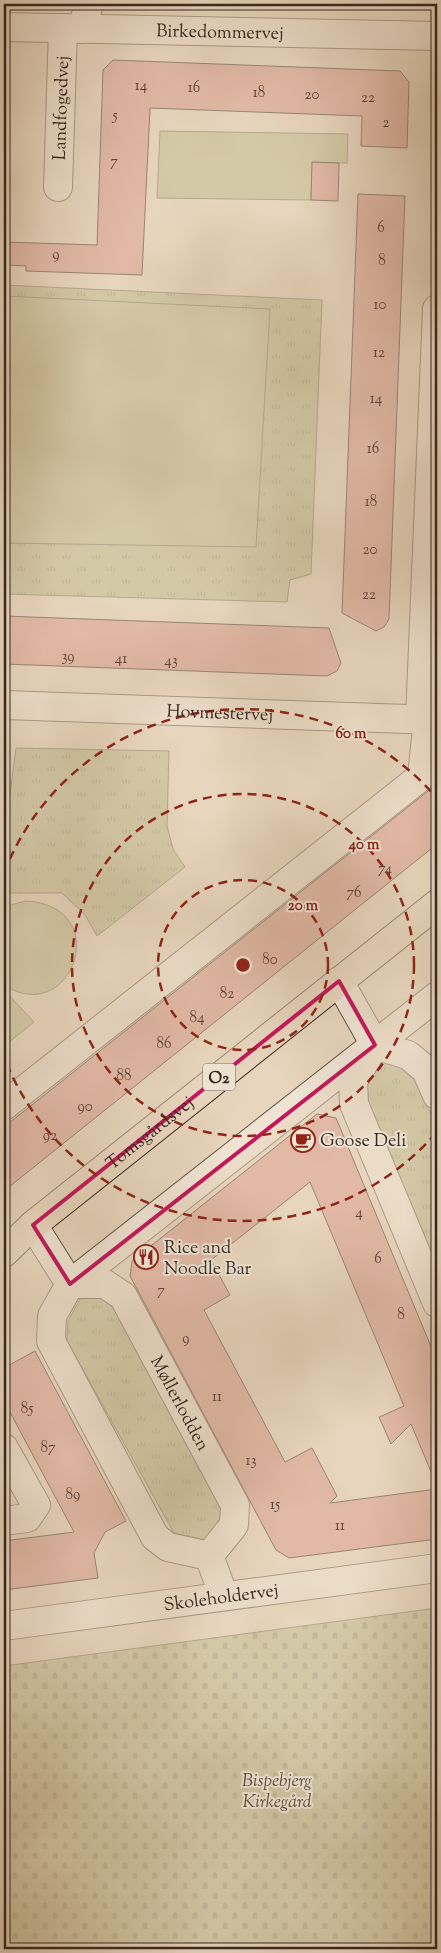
<svg xmlns="http://www.w3.org/2000/svg" width="441" height="1953" font-family="'Sorts Mill Goudy',serif">
<style>
.grass{fill:url(#grass-tufts);stroke:#7a7256}
.cemetery{fill:url(#cemetery-stones);stroke:#7a7256}
.garden{fill:#bdbb8c;stroke:#7a7256}
.building{fill:#da978b;stroke:#362821}
.lines{fill:none;stroke-linecap:round;stroke-linejoin:round}
.minor-casing{stroke:#625348;stroke-width:30}
.major-casing{stroke:#362821;stroke-width:30}
.minor{stroke:#efe4d4;stroke-width:28}
.major{stroke:#e7d5bd;stroke-width:28}
.marked{fill:none;stroke:#c2185b;stroke-width:4;stroke-linejoin:round}
.ring{fill:none;stroke:#8f2418;stroke-width:2.5;stroke-dasharray:9 6}
.labels{text-anchor:middle;stroke-width:4;stroke-linejoin:round;paint-order:stroke}
.number-label{font-size:15px;fill:#5f443c}
.shield{fill:#efe4d4;stroke:#6e6057;stroke-width:1}
.shield-label{font-size:16px;font-weight:bold;fill:#362821}
.street-label{font-size:18px;fill:#362821;stroke:#efe4d4}
.poi-label{font-size:18px;fill:#362821;stroke:#efe4d4;text-anchor:start}
.park-label{font-size:18px;font-style:italic;fill:#584d3c;stroke:#efe4d4}
.centre{fill:#8f2418;stroke:#efe4d4;stroke-width:2.5}
.ring-label{font-size:15px;text-anchor:middle;font-weight:bold;fill:#8f2418;stroke:#efe4d4;stroke-width:4;stroke-linejoin:round;paint-order:stroke}
</style>
<defs>
<pattern id="grass-tufts" width="24" height="20" patternUnits="userSpaceOnUse" patternTransform="scale(1.25)"><rect width="24" height="20" fill="#bdbb8c"/><path d="M3 7l-1-3M5 7V3M7 7l1-3M15 17l-1-3M17 17v-4M19 17l1-3" fill="none" stroke="#9a9872"/></pattern>
<pattern id="cemetery-stones" width="16" height="16" patternUnits="userSpaceOnUse" patternTransform="scale(1.25)"><rect width="16" height="16" fill="#bdbb8c"/><path d="M2 7V4a2 2 0 0 1 4 0v3zM10 15v-3a2 2 0 0 1 4 0v3z" fill="#9a9872"/></pattern>
</defs>
<rect width="100%" height="100%" fill="#e7d5bd"/>
<filter id="stains"><feTurbulence type="fractalNoise" baseFrequency=".004" numOctaves="4"/><feColorMatrix values="0 0 0 0 .2 0 0 0 0 .09 0 0 0 0 .02 0 0 0 .5 -.17"/></filter>
<radialGradient id="worn" r=".72"><stop offset=".6" stop-color="#630" stop-opacity="0"/><stop offset="1" stop-color="#630" stop-opacity=".3"/></radialGradient>
<g class="grass">
<polygon points="4,285 322,300 311,574 290,580 287,602 4,594"/>
<polygon points="16,748 169,751 167,826 173,849 185,867 97,936 85,915 62,893 4,893 8,809"/>
<polygon points="379,1059 401,1068 417,1082 437,1128 437,1274 366,1106 367,1086"/>
<polygon points="99,1297 115,1308 221,1508 219,1523 206,1540 174,1533 67,1341 68,1321 80,1299"/>
</g>
<polygon class="cemetery" points="437,1608 437,1949 4,1949 4,1666"/>
<g class="garden">
<polygon points="160,131 348,134 347,163 312,162 311,200 157,198"/>
<polygon points="4,296 270,309 256,547 4,543"/>
<path d="M 25,901 C 116,905 72,1029 4,985 L 4,910 L 11,905 Z"/>
<polygon points="4,990 34,1022 4,1046"/>
</g>
<g class="building">
<polygon points="113,60 400,71 409,82 407,148 361,146 362,116 150,108 142,275 26,271 26,266 4,265 4,242 97,245 103,70"/>
<polygon points="312,162 339,163 338,201 311,200"/>
<polygon points="358,194 405,196 389,619 384,627 376,631 342,613"/>
<polygon points="4,616 329,628 341,663 337,671 327,676 4,664"/>
<polygon points="437,784 437,844 4,1191 4,1127"/>
<polygon points="317,1114 336,1118 437,1361 437,1486 411,1424 391,1444 379,1417 404,1406 310,1182 211,1260 230,1295 204,1310 285,1462 312,1448 337,1496 330,1503 437,1489 437,1539 289,1558 276,1550 130,1276 132,1261"/>
<polygon points="35,1351 126,1521 105,1532 94,1553 98,1578 4,1590 4,1541 74,1532 4,1401 4,1368"/>
</g>
<g class="lines">
<defs>
<g id="minor">
<path id="s1" d="M 4,27 L 437,36"/>
<polyline points="82,29 89,4"/>
<path id="s2" d="M 58,187 L 63,28"/>
<path id="s3" d="M 4,705 L 437,720"/>
<polyline points="420,719 437,309"/>
<polyline points="339,981 375,1045 353,1081 354,1104 437,1303"/>
<polyline points="375,1045 408,1055 426,1070 437,1095"/>
<polyline points="4,1106 422,776 428,719"/>
<polyline points="33,1225 70,1284 52,1316 51,1341 155,1537 168,1547 209,1556 224,1596"/>
<polyline points="70,1284 437,996"/>
<path id="s4" d="M 70,1284 L 105,1284 L 123,1296 L 235,1505 L 234,1525 L 209,1556"/>
<polyline points="4,1448 36,1505 27,1518 4,1521"/>
<path id="s5" d="M 4,1626 L 437,1568"/>
</g>
<g id="major">
<path id="s6" d="M 4,1253 L 33,1225 L 437,904"/>
</g>
</defs>
<use href="#minor" class="minor-casing"/>
<use href="#major" class="major-casing"/>
<use href="#minor" class="minor"/>
<use href="#major" class="major"/>
</g>
<path d="M0 0H441V1953H0ZM 339,981 L 375,1045 L 70,1284 L 33,1225 Z" fill="#e7d5bd" fill-opacity=".55" fill-rule="evenodd"/>
<path class="marked" d="M 339,981 L 375,1045 L 70,1284 L 33,1225 Z"/>
<g class="ring">
<circle cx="243" cy="965" r="85"/>
<circle cx="243" cy="965" r="171"/>
<path d="M436 1133A256 256 0 0 1 4 1057M4 873A256 256 0 0 1 436 797"/>
</g>
<defs>
<symbol id="cafe-ring" viewBox="-11 -11 22 22"><circle r="9.5" fill="#efe4d4" stroke="#8f2418" stroke-width="1.5"/><path d="M-5.5-4.5H6V0H3Q3 3.5 0 3.5H-2.5Q-5.5 3.5-5.5 0ZM3-3.2v2h1.7v-2ZM-6 4.5H4V6H-6Z" fill="#8f2418"/></symbol>
<symbol id="restaurant-ring" viewBox="-11 -11 22 22"><circle r="9.5" fill="#efe4d4" stroke="#8f2418" stroke-width="1.5"/><path d="M-5-6h1v4h1v-4h1v4h1v-4h1v5L-1.5 .5V6h-2V.5L-5-1ZM5-6V6H3V1.5H1.5Q1.5-4 5-6Z" fill="#8f2418"/></symbol>
</defs>
<g fill-rule="evenodd">
<use href="#cafe-ring" x="289" y="1126" width="28" height="28"/>
<use href="#restaurant-ring" x="132" y="1243" width="28" height="28"/>
</g>
<g class="labels">
<g class="number-label">
<text x="141" y="90">14</text>
<text x="194" y="92">16</text>
<text x="259" y="97">18</text>
<text x="312" y="99">20</text>
<text x="368" y="102">22</text>
<text x="115" y="120">5</text>
<text x="386" y="127">2</text>
<text x="114" y="166">7</text>
<text x="381" y="232">6</text>
<text x="56" y="259">9</text>
<text x="382" y="265">8</text>
<text x="380" y="309">10</text>
<text x="379" y="357">12</text>
<text x="376" y="403">14</text>
<text x="373" y="453">16</text>
<text x="371" y="506">18</text>
<text x="370" y="554">20</text>
<text x="369" y="599">22</text>
<text x="68" y="661">39</text>
<text x="121" y="663">41</text>
<text x="171" y="665">43</text>
<text x="385" y="873">74</text>
<text x="354" y="897">76</text>
<text x="270" y="964">80</text>
<text x="227" y="998">82</text>
<text x="197" y="1022">84</text>
<text x="164" y="1048">86</text>
<text x="124" y="1080">88</text>
<text x="85" y="1111">90</text>
<text x="50" y="1140">92</text>
<text x="359" y="1217">4</text>
<text x="378" y="1263">6</text>
<text x="161" y="1295">7</text>
<text x="401" y="1319">8</text>
<text x="186" y="1343">9</text>
<text x="217" y="1401">11</text>
<text x="27" y="1413">85</text>
<text x="48" y="1452">87</text>
<text x="251" y="1465">13</text>
<text x="73" y="1499">89</text>
<text x="275" y="1509">15</text>
<text x="340" y="1530">11</text>
</g>
<rect class="shield" x="203" y="1063.5" width="32" height="27" rx="4"/>
<g class="shield-label">
<text x="219" y="1083">O2</text>
</g>
<g class="street-label">
<text dy="6" stroke="none"><textPath href="#s1" startOffset="216">Birkedommervej</textPath></text>
<text dy="6" stroke="none"><textPath href="#s2" startOffset="79">Landfogedvej</textPath></text>
<text dy="6" stroke="none"><textPath href="#s3" startOffset="216">Hovmestervej</textPath></text>
<text dy="6" stroke="none"><textPath href="#s6" startOffset="189">Tomsgårdsvej</textPath></text>
<text dy="6" stroke="none"><textPath href="#s4" startOffset="178">Møllerlodden</textPath></text>
<text dy="6" stroke="none"><textPath href="#s5" startOffset="219">Skoleholdervej</textPath></text>
</g>
<g class="poi-label">
<text x="320" y="1146">Goose Deli</text>
<text x="164" y="1253">Rice and<tspan x="164" dy="21">Noodle Bar</tspan></text>
</g>
<g class="park-label">
<text x="277" y="1786">Bispebjerg<tspan x="277" dy="21">Kirkegård</tspan></text>
</g>
</g>
<circle cx="243" cy="965" r="8" class="centre"/>
<g class="ring-label">
<text x="351" y="738">60 m</text>
<text x="364" y="849">40 m</text>
<text x="303" y="910">20 m</text>
</g>
<rect width="441" height="1953" fill="none" stroke="#e7d5bd" stroke-width="20"/>
<rect x="5" y="5" width="431" height="1943" fill="none" stroke="#362821" stroke-width="2.5"/>
<rect x="10" y="10" width="421" height="1933" fill="none" stroke="#362821"/>
<rect width="100%" height="100%" filter="url(#stains)"/>
<rect width="100%" height="100%" fill="url(#worn)"/>
</svg>
